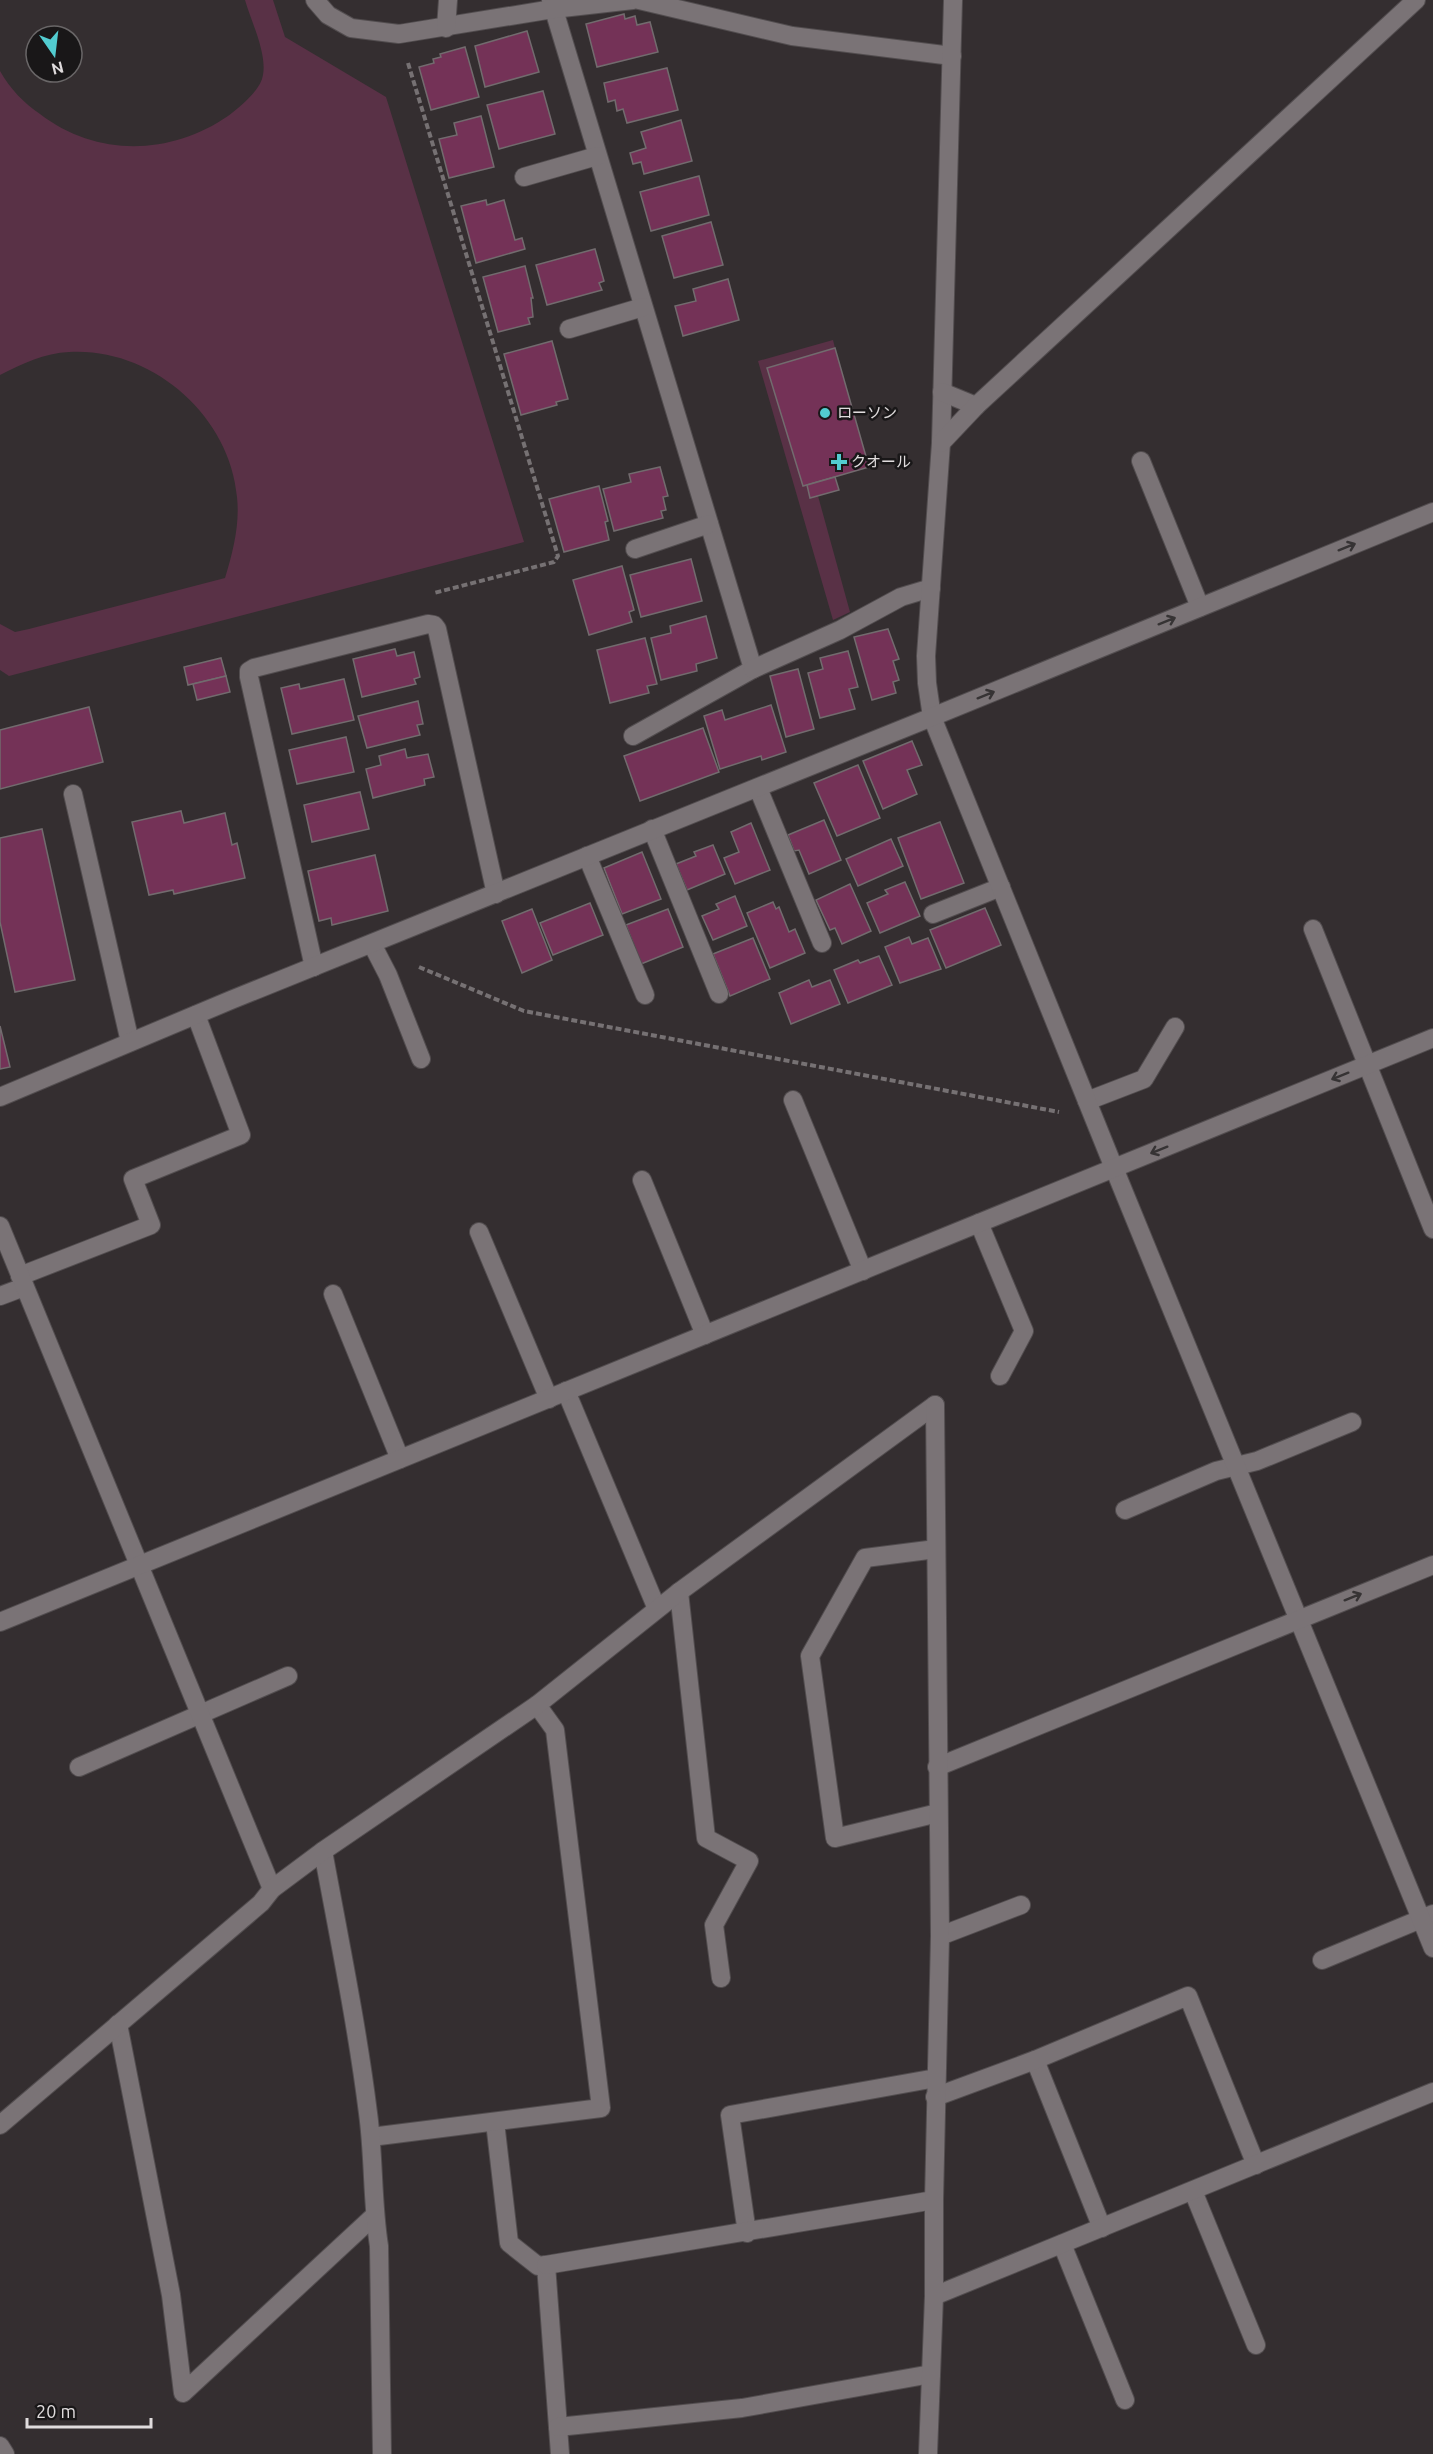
<svg xmlns="http://www.w3.org/2000/svg" width="1433" height="2454" font-family="Ubuntu,'Noto Sans JP',sans-serif">
<style>
.green{fill:#593146}
.building{fill:#743257;stroke:#726b6e;stroke-width:1.5}
.lines{fill:none;stroke-linecap:round;stroke-linejoin:round}
.lane-casing{stroke:#524d4f;stroke-width:20}
.street-casing{stroke:#524d4f;stroke-width:20}
.path{stroke:#767173;stroke-width:4;stroke-dasharray:6 3;stroke-linecap:butt}
.lane{stroke:#7a7376;stroke-width:18}
.street{stroke:#7a7376;stroke-width:18}
.oneway{stroke:#363334}
.poi-dot{fill:#52ccd0;stroke:#191718;stroke-width:2}
.labels{text-anchor:middle;stroke-width:5;stroke-linejoin:round;paint-order:stroke}
.poi-label{font-size:15px;fill:#e0dcdd;stroke:#191718;text-anchor:start}
</style>
<rect width="100%" height="100%" fill="#342e30"/>
<g class="green">
<path d="M 245,0 L 273,0 L 285,37 L 386,97 L 524,542 L 9,676 L 0,670 L 0,624 L 15,632 L 29,629 L 225,578 C 233,552 240,524 237,497 C 230,415 151,347 69,352 C 45,353 21,364 0,375 L 0,71 C 10,89 24,103 40,114 C 96,157 170,156 228,116 C 239,108 261,90 263,75 C 267,53 251,21 245,0 Z"/>
<polygon points="833,340 835,348 768,368 803,486 807,485 810,498 818,496 850,612 833,620 758,361"/>
</g>
<g class="building">
<polygon points="624,14 625,19 635,16 637,25 650,22 658,52 597,67 586,24"/>
<polygon points="527,31 539,72 485,87 475,46"/>
<polygon points="465,47 479,97 431,110 419,67 434,63 433,59 441,57 440,54"/>
<polygon points="667,68 678,110 627,123 623,109 617,111 615,100 608,102 604,83"/>
<polygon points="543,91 555,134 499,149 487,105"/>
<polygon points="481,116 494,167 449,178 439,139 457,135 454,123"/>
<polygon points="681,120 692,161 644,174 641,162 633,164 630,153 646,148 641,132"/>
<polygon points="699,176 709,215 651,231 640,192"/>
<polygon points="486,200 487,205 504,200 515,240 522,238 525,249 476,263 461,206"/>
<polygon points="711,222 723,265 674,278 662,236"/>
<polygon points="595,249 604,281 599,283 602,290 547,305 536,265"/>
<polygon points="525,266 533,298 531,298 533,317 528,318 530,324 498,332 483,277"/>
<polygon points="728,279 739,320 683,336 675,306 696,301 693,289"/>
<polygon points="552,341 568,399 556,402 557,405 521,415 504,354"/>
<polygon points="835,348 869,467 803,486 767,368"/>
<polygon points="660,467 668,496 663,497 666,510 661,511 663,518 614,531 603,489 631,482 629,474"/>
<polygon points="835,477 839,490 810,498 807,485"/>
<polygon points="599,486 608,521 605,522 609,540 564,552 549,499"/>
<polygon points="691,559 702,601 641,617 630,575"/>
<polygon points="622,566 634,610 629,612 632,622 589,635 573,580"/>
<polygon points="706,616 717,658 696,664 697,671 661,680 651,638 671,633 670,626"/>
<polygon points="888,629 899,659 893,661 899,680 893,682 896,693 872,700 854,637"/>
<polygon points="645,638 657,684 647,686 649,693 610,703 597,650"/>
<polygon points="395,649 397,656 414,652 420,677 414,679 416,684 362,697 353,659"/>
<polygon points="848,651 858,687 849,689 855,709 820,718 808,673 823,669 820,658"/>
<polygon points="221,658 226,676 188,685 184,667"/>
<polygon points="798,669 814,729 786,737 770,676"/>
<polygon points="226,676 230,692 197,700 193,684"/>
<polygon points="344,679 354,720 292,734 281,688 299,684 300,689"/>
<polygon points="418,701 423,724 417,725 420,735 367,748 358,716"/>
<polygon points="771,705 786,752 762,760 761,756 720,769 704,716 722,710 725,720"/>
<polygon points="89,707 103,762 0,789 0,730"/>
<polygon points="703,728 719,772 640,801 624,756"/>
<polygon points="346,737 354,772 297,784 289,750"/>
<polygon points="912,741 922,765 907,770 917,794 883,809 863,761"/>
<polygon points="405,749 407,758 428,754 434,777 424,779 425,785 373,798 366,769 381,765 379,756"/>
<polygon points="858,765 880,818 837,836 814,783"/>
<polygon points="360,792 369,829 312,842 304,805"/>
<polygon points="181,811 184,823 225,813 232,845 237,843 245,878 174,894 173,890 149,895 132,822"/>
<polygon points="824,820 841,860 809,874 799,850 794,851 788,835"/>
<polygon points="940,822 964,883 921,899 898,838"/>
<polygon points="751,823 770,870 735,884 724,858 739,852 731,832"/>
<polygon points="42,829 75,980 15,992 0,922 0,838"/>
<polygon points="891,839 903,866 858,886 846,859"/>
<polygon points="713,845 725,874 687,890 676,864 696,856 694,852"/>
<polygon points="642,852 661,899 622,914 604,868"/>
<polygon points="375,855 388,911 332,925 331,918 319,921 308,871"/>
<polygon points="905,882 920,916 880,933 867,903 888,894 885,890"/>
<polygon points="850,884 871,931 842,944 835,928 830,930 816,900"/>
<polygon points="735,896 747,926 713,940 702,916 719,909 716,904"/>
<polygon points="773,902 776,909 779,907 789,932 795,929 805,953 770,968 747,913"/>
<polygon points="590,903 603,935 553,955 540,923"/>
<polygon points="985,908 1001,945 946,968 930,930"/>
<polygon points="532,909 552,960 522,973 502,921"/>
<polygon points="668,909 683,947 641,964 626,925"/>
<polygon points="909,937 912,944 928,938 941,969 900,983 885,947"/>
<polygon points="753,938 770,979 730,996 713,954"/>
<polygon points="879,956 892,985 848,1003 834,970 858,960 860,963"/>
<polygon points="809,980 812,987 830,980 840,1004 791,1024 779,993"/>
<polygon points="0,1026 10,1067 0,1069"/>
</g>
<g class="lines">
<defs>
<g id="lane">
<polyline points="551,0 753,669 633,736"/>
<polyline points="524,177 597,156"/>
<polyline points="569,329 643,307"/>
<polyline points="1141,461 1200,607"/>
<polyline points="635,549 709,524"/>
<polyline points="753,669 840,630 901,597 931,588"/>
<polyline points="758,788 822,943"/>
<polyline points="73,794 130,1042"/>
<polyline points="652,829 719,994"/>
<polyline points="587,856 645,995"/>
<polyline points="933,914 1001,887"/>
<polyline points="1313,929 1433,1229"/>
<polyline points="372,944 388,975 421,1059"/>
<polyline points="314,967 249,677 249,671 254,668 428,624 434,625 437,629 496,894"/>
<polyline points="793,1100 863,1271"/>
<polyline points="1087,1101 1144,1079 1175,1027"/>
<polyline points="642,1180 705,1335"/>
<polyline points="979,1223 1024,1331 1000,1376"/>
<polyline points="479,1232 549,1399"/>
<polyline points="20,1276 151,1225 133,1179 241,1135 196,1015"/>
<polyline points="333,1294 400,1459"/>
<polyline points="0,1296 24,1287"/>
<polyline points="1125,1510 1216,1471 1257,1461 1352,1422"/>
<polyline points="936,1549 865,1558 810,1656 835,1838 938,1813"/>
<polyline points="679,1592 706,1838 749,1861 714,1925 721,1978"/>
<polyline points="79,1767 288,1676"/>
<polyline points="940,1936 1021,1905"/>
<polyline points="1322,1960 1433,1914"/>
<polyline points="118,2024 171,2295 183,2393 375,2215"/>
<polyline points="1035,2060 1102,2228"/>
<polyline points="935,2097 1035,2060 1188,1996 1256,2165"/>
<polyline points="495,2122 509,2243 538,2266 546,2265 560,2454"/>
<polyline points="371,2137 601,2108 555,1730 537,1705"/>
<polyline points="1193,2191 1256,2345"/>
<polyline points="747,2233 730,2115 936,2078"/>
<polyline points="1062,2244 1125,2400"/>
<polyline points="546,2265 934,2200"/>
<polyline points="558,2427 742,2408 931,2374"/>
<polyline points="0,2446 5,2454"/>
</g>
<g id="street">
<polyline points="315,0 328,15 351,28 399,34 553,9 633,0"/>
<polyline points="639,0 792,36 952,56"/>
<polyline points="953,0 941,443 926,656 927,683 932,717 1114,1168 1433,1948"/>
<polyline points="446,28 448,0"/>
<polyline points="942,392 976,406"/>
<polyline points="941,443 976,406 1416,0"/>
<polyline points="0,1097 231,1000 932,717 1433,512"/>
<polyline points="0,1226 272,1889"/>
<polyline points="566,1391 657,1609"/>
<polyline points="0,1622 1433,1038"/>
<polyline points="937,1767 1433,1565"/>
<path d="M 323,1851 C 339,1938 357,2025 368,2113 C 374,2157 372,2202 379,2246 L 382,2454"/>
<polyline points="0,2125 261,1903 272,1889 323,1851 537,1705 679,1592 935,1405"/>
<polyline points="934,2296 1433,2092"/>
<polyline points="928,2454 934,2296 934,2200 940,1936 935,1405"/>
</g>
</defs>
<use href="#lane" class="lane-casing"/>
<use href="#street" class="street-casing"/>
<g class="path">
<polyline points="408,63 558,556 554,562 434,593"/>
<polyline points="419,967 524,1011 1059,1112"/>
</g>
<use href="#lane" class="lane"/>
<use href="#street" class="street"/>
</g>
<defs><path id="oneway-shaft" d="M-6 0H5M1.5-3L5.5 0L1.5 3" fill="none" stroke-width="1.6" stroke-linecap="round" stroke-linejoin="round" transform="scale(1.5)"/></defs>
<g class="oneway">
<use href="#oneway-shaft" transform="translate(1347 547) rotate(-22)"/>
<use href="#oneway-shaft" transform="translate(1167 621) rotate(-22)"/>
<use href="#oneway-shaft" transform="translate(986 695) rotate(-22)"/>
<use href="#oneway-shaft" transform="translate(1340 1076) rotate(158)"/>
<use href="#oneway-shaft" transform="translate(1159 1150) rotate(158)"/>
<use href="#oneway-shaft" transform="translate(1353 1597) rotate(-22)"/>
</g>
<g class="poi-dot">
<circle cx="825" cy="413" r="6"/>
<path d="M836 453h6v6h6v6h-6v6h-6v-6h-6v-6h6z"/>
</g>
<g class="labels">
<g class="poi-label">
<text x="837" y="418">ローソン</text>
<text x="851" y="467">クオール</text>
</g>
</g>
<g transform="translate(54 54) rotate(166)"><circle r="28" fill="#191718" stroke="#696667" stroke-width="1.5"/>
<path d="M0-4.5L10 22L0 15L-10 22Z" fill="#52ccd0"/>
<text y="-9" font-size="16" font-weight="bold" text-anchor="middle" fill="#e0dcdd">N</text>
</g>
<path d="M27 2418v9h124v-9" fill="none" stroke="#e0dcdd" stroke-width="3"/>
<text x="36" y="2418" font-size="18" fill="#e0dcdd" stroke="#191718" stroke-width="4.5" paint-order="stroke">20 m</text>
</svg>
